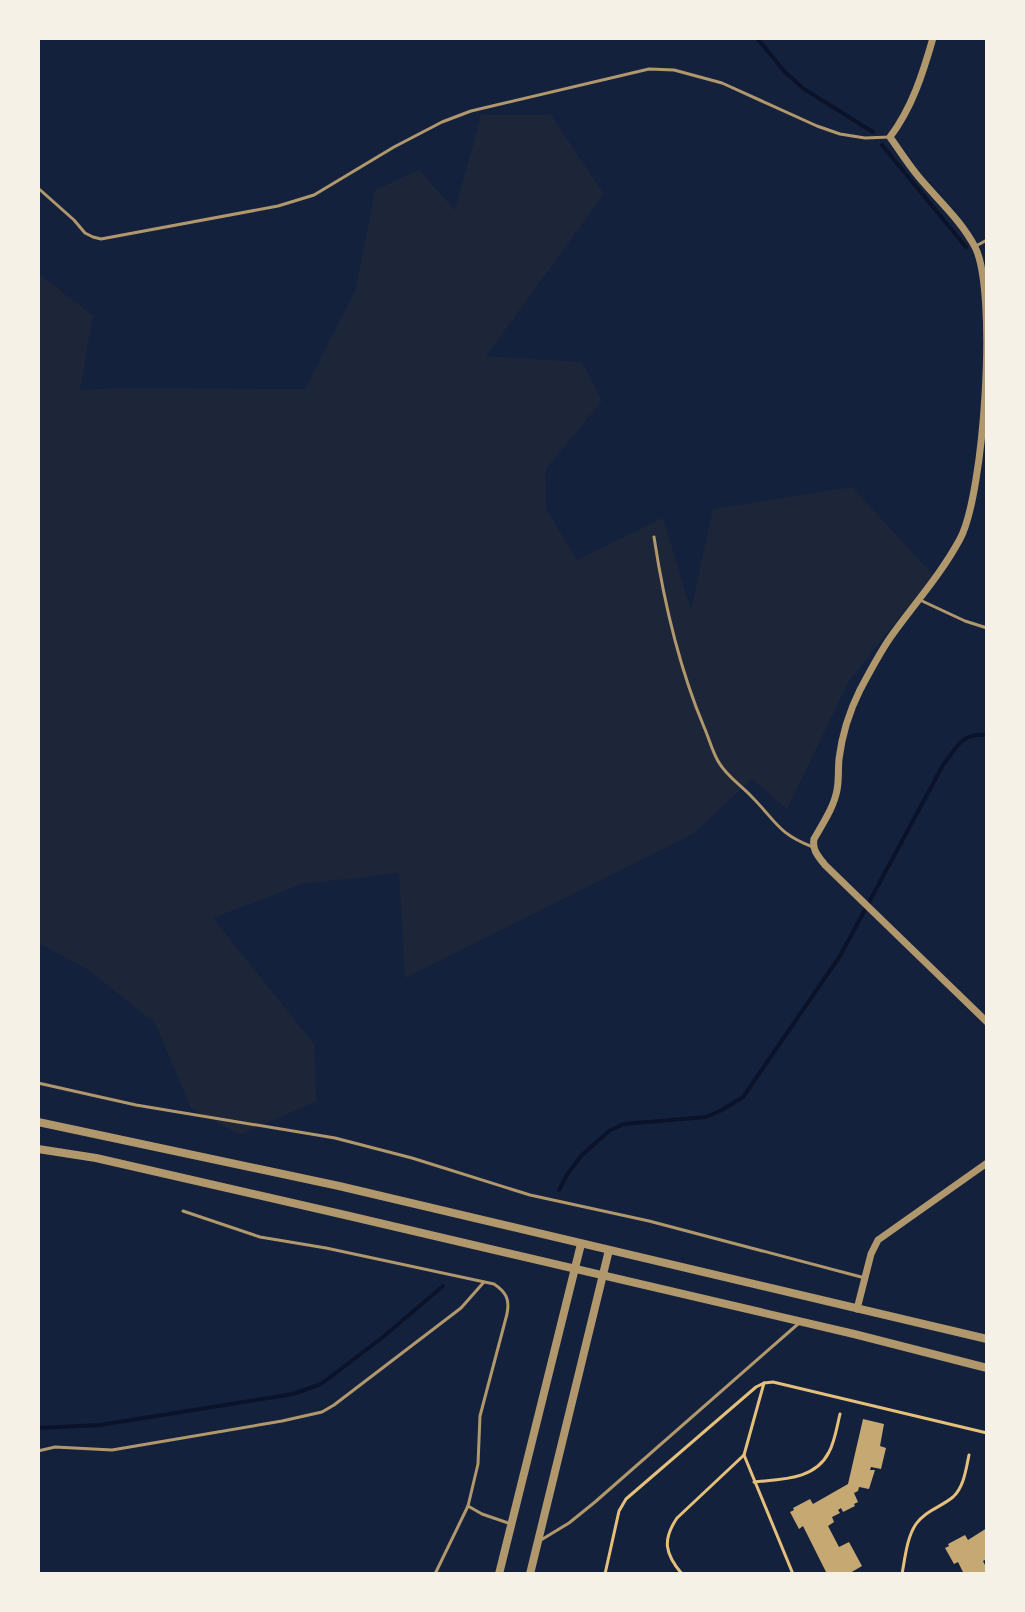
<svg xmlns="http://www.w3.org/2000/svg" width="1025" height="1612" font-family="'Roboto Condensed',sans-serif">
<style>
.green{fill:#1d2539}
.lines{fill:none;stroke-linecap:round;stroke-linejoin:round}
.stream{stroke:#0b132b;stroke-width:4}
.building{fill:#c6a872}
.path{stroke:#e5c07b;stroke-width:3}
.service{stroke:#b1986c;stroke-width:3}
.minor{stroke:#b1986c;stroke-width:7}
.tertiary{stroke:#b1986c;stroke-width:8}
</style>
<rect width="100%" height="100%" fill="#14213d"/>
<polygon class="green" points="481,115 551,115 604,194 486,356 582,362 602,401 545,470 546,509 577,560 663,518 691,611 713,509 852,487 933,575 849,681 787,809 752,779 693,834 405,978 399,873 302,884 213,918 314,1044 316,1101 240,1135 191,1108 155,1023 87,969 38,943 38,273 93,316 80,390 116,388 305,389 356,289 375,190 419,170 455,210"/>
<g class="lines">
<g class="stream">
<polyline points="757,38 785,72 804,89 873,132"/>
<polyline points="882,145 966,247"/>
<path d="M 559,1190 L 568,1173 L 581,1156 L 609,1131 L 624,1124 L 706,1117 L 722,1110 L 743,1097 L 840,956 L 943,765 C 958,746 961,733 987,735"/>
<polyline points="38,1428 100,1425 293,1394 321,1384 383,1337 443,1286"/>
</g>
</g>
<g class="building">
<polygon points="863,1419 884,1424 880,1446 886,1448 881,1469 871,1467 870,1470 875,1470 869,1489 859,1487 858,1491 854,1493 858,1502 854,1504 855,1506 843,1512 841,1508 838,1510 840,1513 832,1517 834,1522 828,1526 839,1547 849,1542 862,1566 850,1573 851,1574 827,1574 803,1526 799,1529 790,1512 794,1510 793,1508 810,1499 813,1504 848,1484"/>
<polygon points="987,1528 987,1559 983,1561 987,1569 987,1574 964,1574 958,1562 954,1564 945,1548 949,1546 948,1544 965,1535 968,1540"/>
</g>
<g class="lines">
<g class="path">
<polyline points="764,1383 744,1455 793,1574"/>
<path d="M 754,1482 C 782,1479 815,1480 829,1452 C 835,1441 837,1426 840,1414"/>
<polyline points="605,1574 619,1511 626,1499 756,1387 764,1383 773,1382 987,1433"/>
<path d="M 682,1574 C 665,1554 662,1540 677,1518 L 744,1455"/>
<path d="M 902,1574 C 905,1558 907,1537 916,1524 C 925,1511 941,1507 953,1497 C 964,1487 966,1469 969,1455"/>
</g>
<g class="service">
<polyline points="38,188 74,220 85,233 93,237 101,239 278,206 314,195 394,147 442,122 471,111 649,69 674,70 722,83 817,126 840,134 865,138 890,137"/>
<polyline points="974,247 987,240"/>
<path d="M 654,537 C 664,603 678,665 704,727 C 709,738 712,751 718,761 C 726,776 741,785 752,797 C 776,821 778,834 813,847"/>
<polyline points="920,600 965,621 987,628"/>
<polyline points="38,1083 136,1105 335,1138 412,1158 530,1195 649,1221 865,1278"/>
<path d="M 183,1211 L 260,1237 L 326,1248 L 494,1284 C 506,1292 510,1299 507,1314 L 480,1416 L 478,1464 L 468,1506 L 482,1514 L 511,1524"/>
<polyline points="38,1451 55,1447 112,1450 282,1421 322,1412 334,1405 461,1308 484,1282"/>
<polyline points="541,1540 569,1523 595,1502 798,1324"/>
<polyline points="435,1574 468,1506"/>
</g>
<g class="minor">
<path d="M 933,38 C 923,73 912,108 890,137 C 899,150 908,164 918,176 C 937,199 961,220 975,247 C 998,292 984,495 960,539 C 940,576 914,604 890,638 C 879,654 869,673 860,690 C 849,712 842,735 839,759 C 838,769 839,780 837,790 C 834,807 823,823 814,839 C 812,850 818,856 825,865 L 987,1022"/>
<polyline points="857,1309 871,1254 878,1240 987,1163"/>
</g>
<g class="tertiary">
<polyline points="38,1122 339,1186 987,1339"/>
<polyline points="38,1149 96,1158 345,1215 854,1334 987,1368"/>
<polyline points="499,1574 581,1244"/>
<polyline points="530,1574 609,1250"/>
</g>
</g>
<rect width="1025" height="1612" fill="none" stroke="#f6f1e7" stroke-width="80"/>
</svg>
